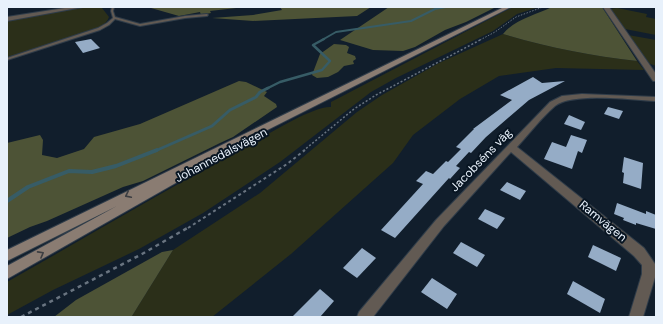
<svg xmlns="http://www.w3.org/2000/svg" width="663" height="324" font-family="'DM Sans',sans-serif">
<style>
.green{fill:#2b2f19}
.forest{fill:#4d5336}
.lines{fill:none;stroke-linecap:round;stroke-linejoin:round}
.stream-far3{stroke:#375c66;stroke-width:2}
.stream-far2{stroke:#375c66;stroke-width:2.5}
.stream-far1{stroke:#375c66;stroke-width:3}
.stream{stroke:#375c66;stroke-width:4}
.building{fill:#95acc6}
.service-casing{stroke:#2f3c49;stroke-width:2}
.minor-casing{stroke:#2f3c49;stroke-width:2}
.secondary-casing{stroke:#2f3c49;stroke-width:2}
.path-far3{stroke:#697480;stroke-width:1;stroke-dasharray:1.5 1.5;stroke-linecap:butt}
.path-far2{stroke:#697480;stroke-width:1.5;stroke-dasharray:2 2;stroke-linecap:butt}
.path-far1{stroke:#697480;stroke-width:2;stroke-dasharray:3 3;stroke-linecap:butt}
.path{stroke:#697480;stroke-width:2.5;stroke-dasharray:4 4;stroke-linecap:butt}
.service{fill:#625a53;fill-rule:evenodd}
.minor{fill:#625a53;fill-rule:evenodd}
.secondary{fill:#8a7c72;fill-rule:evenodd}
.oneway{stroke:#3c3e42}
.labels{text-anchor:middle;stroke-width:4;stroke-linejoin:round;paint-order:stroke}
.street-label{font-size:12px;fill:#e8f1fb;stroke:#081522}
</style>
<rect width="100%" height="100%" fill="#111e2c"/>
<g class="green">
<path d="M 84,7 L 102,8 L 109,17 C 106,26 96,29 88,32 L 7,58 L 7,20 Z"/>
<path d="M 513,7 L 539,7 L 517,14 L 493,31 L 396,78 L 371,92 L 280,162 L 203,213 L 139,249 L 53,290 L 7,315 L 7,282 C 90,235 173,186 257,140 C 274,131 314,106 331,107 L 331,102 Z"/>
<polygon points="617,8 647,14 646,17 656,19 656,35 625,29 610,9"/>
<path d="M 503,34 C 547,47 591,56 637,61 L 644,70 L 556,68 L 499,76 L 460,99 L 413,135 L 393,163 L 291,254 L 212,317 L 126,317 L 132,316 L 173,250 L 260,193 L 357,112 L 382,95 L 439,63 Z"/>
<polygon points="628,35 656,40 656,66 648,63"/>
</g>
<g class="forest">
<polygon points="159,7 245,7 210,11 211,13 201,15 200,12 179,16 151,8"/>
<polygon points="280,7 371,7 357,16 253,21 212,18 253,15 282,10"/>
<polygon points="389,7 496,7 466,22 445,30 415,47 403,51 373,50 340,40"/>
<path d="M 552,7 L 602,7 L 637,61 C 591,56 547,47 503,34 C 515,19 536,15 552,7 Z"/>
<polygon points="334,44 346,45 349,47 347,53 355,56 356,59 353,61 354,64 344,66 338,72 328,77 317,78 312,75 320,54"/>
<polygon points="239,81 246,82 267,92 264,96 276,104 277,107 233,137 220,143 143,181 123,187 47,221 30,227 7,238 7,143 40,135 43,140 42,155 57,158 84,149 94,137 140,124"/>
<polygon points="173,250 132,316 54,317 76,300 162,252"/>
</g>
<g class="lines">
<polyline class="stream-far3" points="322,40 336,32 411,21 435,9 446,7"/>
<polyline class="stream-far2" points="266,89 280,82 322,70 330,61 313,45 324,39"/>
<polyline class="stream-far1" points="155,151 212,126 230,110 256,97 260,92 268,88"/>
<polyline class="stream" points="7,201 28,187 69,171 92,172 116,166 157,150"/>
</g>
<g class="building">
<polygon points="91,39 100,48 83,53 75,42"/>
<polygon points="533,77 542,83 565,81 529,100 486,137 471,153 469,152 456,166 460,168 450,179 449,178 395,238 381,230 423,184 416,181 426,171 433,174 446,161 448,162 461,149 456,147 474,129 473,129 512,100 500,95"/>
<polygon points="608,107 623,111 619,119 604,114"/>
<polygon points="569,115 585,122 581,130 564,124"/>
<polygon points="571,135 587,140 582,153 578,151 572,169 544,159 552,142 566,147"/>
<polygon points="624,157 643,163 641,189 623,183 624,173 622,172"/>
<polygon points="507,182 526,191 520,200 500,190"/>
<polygon points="617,203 646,214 646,211 656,215 656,229 636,223 636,225 623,220 624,218 614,214"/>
<polygon points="485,209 505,218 497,229 478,219"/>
<polygon points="461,242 485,255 477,267 453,253"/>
<polygon points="593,245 621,258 616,271 588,257"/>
<polygon points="362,248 376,258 357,278 343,268"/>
<polygon points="432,278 457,294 447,309 421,292"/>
<polygon points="573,281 605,299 600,313 567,294"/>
<polygon points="320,289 334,301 320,317 292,317"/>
</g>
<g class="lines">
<defs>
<polygon id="service" points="112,7 114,7 113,11 115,17 140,24 185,16 207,14 208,15 207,16 185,18 140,26 115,19 109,25 100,30 7,60 7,58 98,28 107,23 113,18 111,11"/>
<g id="minor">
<polygon points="71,7 83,7 7,21 7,17"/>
<polygon points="603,7 609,7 656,74 656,81 653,81"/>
<path d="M 582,94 L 656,97 L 656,101 C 633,100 572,92 555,106 C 541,118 529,134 517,147 L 644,248 L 655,264 L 656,274 L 643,317 L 629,317 L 642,274 L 642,265 L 634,256 L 511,152 L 444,226 L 373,317 L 357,317 L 359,312 L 436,220 L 550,102 L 562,96 Z"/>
</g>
<polygon id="secondary" points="504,7 511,7 186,171 189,174 188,176 7,279 7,266 117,206 7,261 7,250"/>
</defs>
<use href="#service" class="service-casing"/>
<use href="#minor" class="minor-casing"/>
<use href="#secondary" class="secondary-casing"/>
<polyline class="path-far3" points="480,40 495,32 516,17 543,7"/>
<polyline class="path-far2" points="303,151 354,109 376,95 482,39"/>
<polyline class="path-far1" points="188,228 287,164 305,150"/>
<polyline class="path" points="21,317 142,254 189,227"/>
<use href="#service" class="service"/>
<use href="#minor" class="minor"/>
<use href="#secondary" class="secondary"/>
</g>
<defs><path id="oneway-chevron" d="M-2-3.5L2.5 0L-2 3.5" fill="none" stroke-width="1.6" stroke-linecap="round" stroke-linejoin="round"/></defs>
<g class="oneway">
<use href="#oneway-chevron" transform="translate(128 195) rotate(154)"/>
<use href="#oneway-chevron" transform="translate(41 254) rotate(-29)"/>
</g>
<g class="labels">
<g class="street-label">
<text transform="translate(221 155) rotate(-28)" y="4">Johannedalsvägen</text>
<text transform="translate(481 160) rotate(-46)" y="4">Jacobséns väg</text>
<text transform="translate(603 221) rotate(39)" y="4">Ramvägen</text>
</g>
</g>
<rect width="663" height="324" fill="none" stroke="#e8f1fb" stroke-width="16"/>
</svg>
